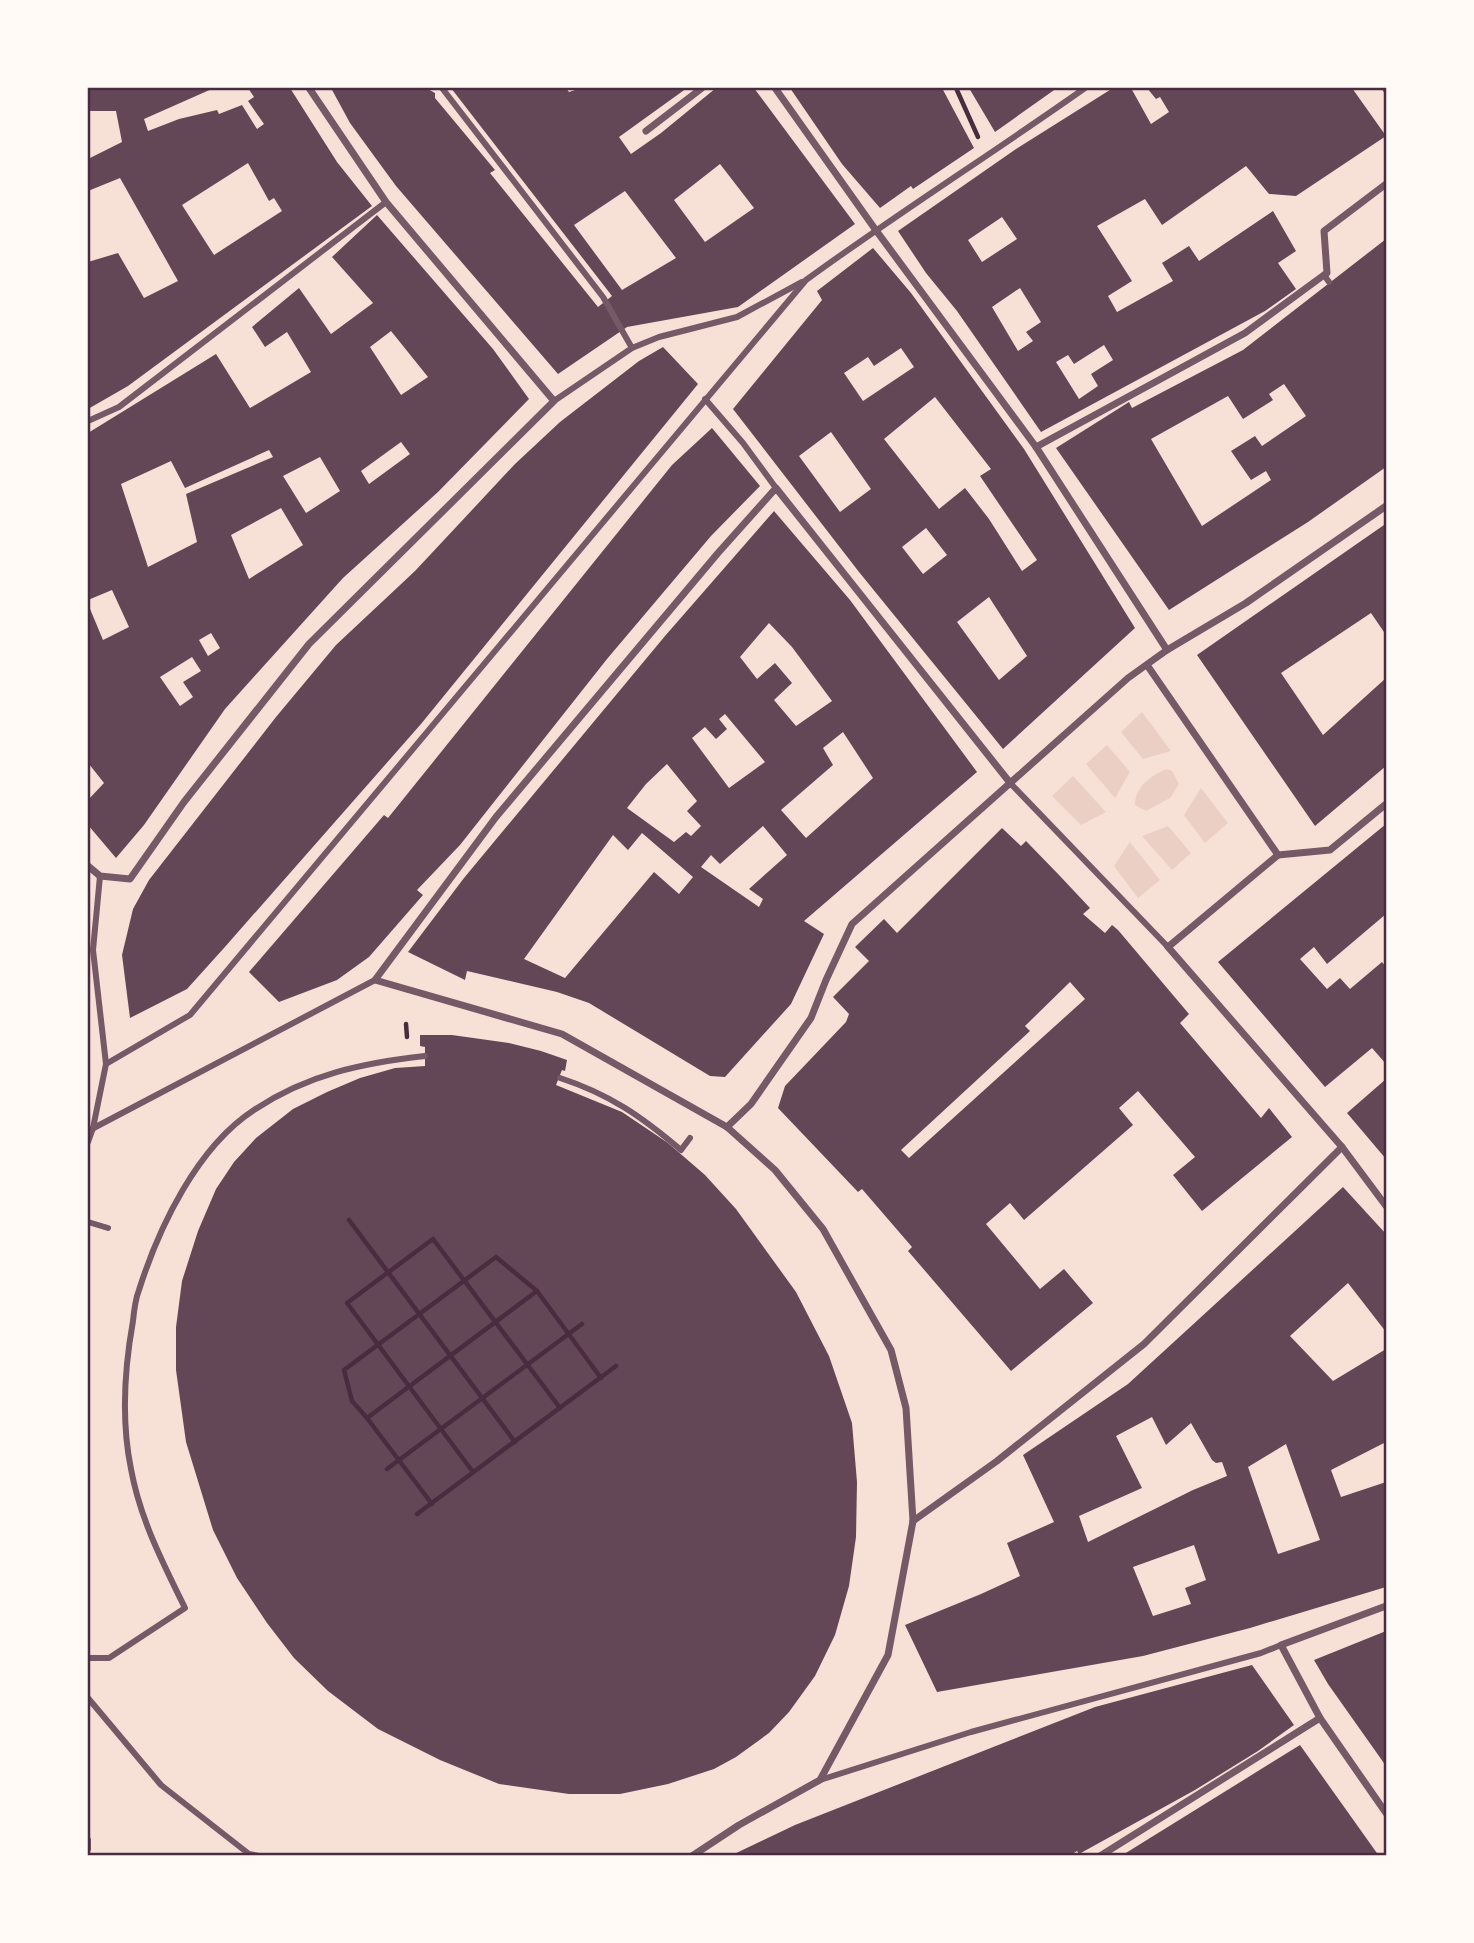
<svg xmlns="http://www.w3.org/2000/svg" width="1474" height="1943" font-family="Mulish,sans-serif">
<style>
.green{fill:#ebcfc5}
.building{fill:#644757;fill-rule:evenodd}
.lines{fill:none;stroke-linecap:round;stroke-linejoin:round}
.path{stroke:#4a2c40;stroke-width:4.5}
.pedestrian{stroke:#755966;stroke-width:6}
.minor{stroke:#755966;stroke-width:7}
.neatline{fill:none;stroke:#4a2c40;stroke-width:2.5}
</style>
<rect width="100%" height="100%" fill="#f7e1d7"/>
<g class="green">
<polygon points="1142,712 1171,751 1143,759 1121,732"/>
<polygon points="1107,745 1130,772 1115,798 1086,764"/>
<path d="M 1166,769 L 1172,771 L 1179,784 L 1170,798 L 1146,811 L 1135,805 C 1135,786 1151,776 1166,769 Z"/>
<polygon points="1073,776 1106,812 1081,825 1052,796"/>
<polygon points="1201,788 1228,823 1205,843 1184,815"/>
<polygon points="1168,826 1191,853 1172,870 1142,836"/>
<polygon points="1130,842 1160,880 1138,898 1114,866"/>
</g>
<g class="building">
<path d="M 88,88 L 214,88 L 144,119 L 148,131 L 179,119 L 217,110 L 219,114 L 242,105 L 257,129 L 264,124 L 248,101 L 254,97 L 248,88 L 290,88 L 337,162 L 372,206 L 128,386 L 88,409 L 88,262 L 118,253 L 144,298 L 178,281 L 120,178 L 88,191 L 88,159 L 122,142 L 116,111 L 88,111 ZM 248,163 L 269,201 L 274,198 L 282,211 L 214,255 L 182,205 Z"/>
<path d="M 331,88 L 426,88 L 435,93 L 435,98 L 495,170 L 490,173 L 598,307 L 612,296 L 451,88 L 566,88 L 569,92 L 581,88 L 687,88 L 619,137 L 631,154 L 661,133 L 716,88 L 754,88 L 855,224 L 738,307 L 627,327 L 558,374 L 396,186 L 350,123 ZM 720,164 L 754,208 L 705,242 L 674,200 ZM 625,191 L 676,258 L 622,290 L 574,225 Z"/>
<polygon points="790,88 942,88 974,148 913,189 911,186 880,208 842,164"/>
<polygon points="969,88 1057,88 995,132"/>
<path d="M 1113,88 L 1131,88 L 1151,124 L 1169,112 L 1160,97 L 1156,99 L 1147,88 L 1352,88 L 1386,136 L 1296,196 L 1269,194 L 1246,166 L 1162,225 L 1145,199 L 1097,226 L 1132,281 L 1108,296 L 1117,312 L 1173,281 L 1162,263 L 1189,246 L 1199,261 L 1273,211 L 1296,251 L 1278,263 L 1296,289 L 1265,311 L 1041,432 L 957,311 L 926,273 L 898,231 L 1016,149 ZM 1002,217 L 1017,239 L 982,262 L 968,240 ZM 1020,288 L 1041,322 L 1026,332 L 1033,341 L 1018,351 L 992,307 ZM 1104,345 L 1113,360 L 1091,374 L 1098,386 L 1079,399 L 1056,362 L 1068,355 L 1074,364 Z"/>
<path d="M 377,215 L 493,349 L 529,399 L 438,492 L 343,578 L 225,709 L 144,825 L 116,858 L 88,825 L 88,800 L 104,783 L 89,764 L 88,758 L 88,604 L 103,640 L 129,627 L 112,590 L 88,600 L 88,433 L 216,354 L 250,408 L 311,372 L 287,332 L 265,347 L 252,327 L 299,288 L 331,334 L 373,303 L 332,257 ZM 391,331 L 428,377 L 401,395 L 370,347 ZM 401,442 L 410,454 L 369,484 L 361,471 ZM 269,450 L 273,457 L 186,494 L 197,542 L 148,567 L 121,484 L 171,461 L 185,488 ZM 320,457 L 340,491 L 306,513 L 283,476 ZM 281,508 L 303,545 L 249,579 L 231,535 ZM 211,633 L 220,648 L 208,656 L 199,640 ZM 192,657 L 201,671 L 183,682 L 193,697 L 180,706 L 160,677 Z"/>
<path d="M 1386,239 L 1386,467 L 1308,522 L 1169,610 L 1056,448 L 1129,402 L 1132,408 L 1243,350 ZM 1284,384 L 1306,416 L 1262,446 L 1255,436 L 1231,451 L 1251,480 L 1266,471 L 1271,480 L 1202,526 L 1151,439 L 1228,396 L 1243,419 L 1273,400 L 1269,394 Z"/>
<path d="M 873,248 L 911,293 L 1024,449 L 1135,628 L 1003,749 L 859,572 L 733,409 L 822,300 L 817,291 ZM 901,348 L 914,367 L 863,401 L 844,373 L 868,357 L 874,366 ZM 935,397 L 991,469 L 980,476 L 1037,560 L 1022,571 L 989,519 L 965,488 L 939,509 L 884,439 ZM 831,432 L 871,489 L 840,512 L 799,456 ZM 926,528 L 947,555 L 923,574 L 902,547 ZM 989,597 L 1027,656 L 999,680 L 957,622 Z"/>
<polygon points="663,347 698,384 421,724 224,948 187,989 130,1018 122,955 133,909 149,880 276,717 336,645 415,571 515,464 560,422 639,361"/>
<polygon points="712,428 760,486 711,536 607,659 460,845 417,890 423,895 369,957 337,980 279,1002 249,972 384,815 388,818 672,465"/>
<path d="M 774,511 L 850,600 L 977,772 L 804,921 L 824,934 L 791,1004 L 725,1077 L 710,1076 L 589,1003 L 557,992 L 467,971 L 465,980 L 408,952 L 464,878 L 665,636 ZM 769,623 L 792,647 L 832,701 L 796,726 L 774,700 L 792,683 L 775,663 L 757,679 L 740,657 ZM 725,714 L 765,762 L 729,788 L 692,738 L 705,727 L 716,739 L 727,729 L 719,719 ZM 843,732 L 873,778 L 806,838 L 781,810 L 833,765 L 823,748 ZM 667,764 L 697,801 L 687,811 L 701,826 L 691,836 L 686,832 L 674,842 L 627,808 L 646,784 ZM 763,826 L 787,855 L 749,889 L 763,899 L 759,907 L 701,867 L 711,855 L 720,864 ZM 642,833 L 693,877 L 679,894 L 654,872 L 565,978 L 524,959 L 613,835 L 628,850 Z"/>
<polygon points="1384,525 1386,529 1386,635 1371,613 1281,673 1323,735 1386,678 1386,766 1315,826 1197,655"/>
<polygon points="1386,824 1386,914 1327,964 1314,947 1300,959 1327,989 1340,978 1350,989 1382,962 1386,967 1386,1064 1372,1048 1325,1087 1218,962"/>
<path d="M 1002,828 L 1021,846 L 1026,841 L 1059,875 L 1090,908 L 1083,914 L 1105,933 L 1112,925 L 1118,930 L 1189,1014 L 1180,1023 L 1261,1118 L 1269,1108 L 1292,1137 L 1202,1211 L 1173,1175 L 1195,1157 L 1138,1091 L 1119,1108 L 1133,1125 L 1024,1220 L 1010,1203 L 986,1224 L 1040,1289 L 1064,1269 L 1093,1303 L 1011,1371 L 908,1251 L 912,1247 L 862,1189 L 858,1192 L 778,1108 L 785,1086 L 846,1022 L 849,1014 L 833,997 L 869,961 L 855,947 L 884,919 L 897,933 ZM 1070,982 L 1085,999 L 909,1158 L 901,1150 L 1030,1031 L 1025,1026 Z"/>
<polygon points="420,1035 452,1035 509,1043 541,1051 567,1060 565,1071 562,1070 556,1085 622,1112 668,1143 705,1175 736,1209 796,1292 829,1356 852,1423 857,1482 856,1537 849,1586 835,1635 815,1676 789,1712 769,1733 736,1757 714,1769 668,1784 620,1794 569,1794 499,1784 440,1760 378,1729 328,1691 294,1658 267,1623 237,1578 213,1530 186,1442 176,1370 176,1327 182,1281 198,1231 216,1189 234,1162 256,1138 293,1109 327,1092 360,1078 395,1068 425,1066 425,1047 420,1046"/>
<polygon points="1386,1079 1386,1159 1347,1113"/>
<path d="M 1343,1187 L 1386,1234 L 1386,1332 L 1348,1283 L 1290,1336 L 1333,1381 L 1386,1349 L 1386,1442 L 1331,1470 L 1341,1497 L 1386,1482 L 1386,1587 L 1250,1628 L 1143,1656 L 937,1692 L 905,1625 L 981,1594 L 1020,1576 L 1007,1543 L 1054,1522 L 1023,1455 L 1128,1384 ZM 1152,1417 L 1166,1445 L 1191,1423 L 1212,1460 L 1216,1463 L 1222,1462 L 1227,1476 L 1193,1490 L 1088,1542 L 1079,1516 L 1142,1488 L 1116,1436 ZM 1286,1444 L 1320,1540 L 1278,1554 L 1248,1467 ZM 1194,1545 L 1206,1580 L 1185,1588 L 1191,1604 L 1153,1616 L 1133,1567 Z"/>
<polygon points="1386,1631 1386,1766 1328,1684 1314,1660"/>
<polygon points="1252,1665 1294,1725 1258,1751 1195,1790 1079,1854 1077,1851 1069,1856 730,1856 795,1825 1095,1707"/>
<polygon points="1300,1745 1379,1856 1121,1856"/>
</g>
<g class="lines">
<g class="path">
<polyline points="956,88 978,137"/>
<polyline points="406,1024 407,1037"/>
<polyline points="349,1220 515,1442"/>
<polyline points="367,1418 352,1401 344,1370 496,1257 537,1291"/>
<polyline points="387,1469 582,1324"/>
<polyline points="473,1472 347,1303 433,1239 560,1408"/>
<polyline points="432,1504 367,1418 537,1291 601,1378"/>
<polyline points="417,1514 616,1366"/>
</g>
<g class="pedestrian">
<polyline points="442,88 603,297 632,348"/>
<polyline points="1324,275 1329,282"/>
<polyline points="705,399 743,443 776,488"/>
<polyline points="554,401 632,348 659,337 737,317 802,282"/>
<polyline points="88,421 119,407 386,202"/>
<polyline points="1011,784 1168,947"/>
<path d="M 106,1064 L 190,1015 L 806,280 C 898,213 993,153 1085,88"/>
<path d="M 560,1078 C 609,1094 641,1116 681,1150 L 690,1138"/>
<polyline points="88,1131 375,980"/>
<polyline points="88,1142 93,1128 106,1064 93,950 100,876"/>
<polyline points="88,1222 108,1228"/>
<path d="M 88,1658 L 109,1658 L 185,1608 C 163,1563 140,1519 131,1469 C 121,1420 124,1371 133,1321 C 134,1311 135,1300 139,1290 C 159,1227 197,1147 254,1110 C 308,1074 363,1063 425,1056"/>
<polyline points="88,1698 161,1785 249,1854 259,1856"/>
<polyline points="820,1780 971,1732 1261,1653 1281,1645"/>
<polyline points="88,1840 88,1849"/>
</g>
<g class="minor">
<polyline points="775,88 875,229 1036,447 1167,650"/>
<polyline points="1386,88 1386,89"/>
<polyline points="646,131 702,88"/>
<polyline points="1036,447 1245,333 1324,275 1327,273 1324,231 1386,184"/>
<polyline points="1147,665 1278,855"/>
<polyline points="1278,855 1168,947 1342,1147 1386,1206"/>
<polyline points="1278,855 1330,850 1386,804"/>
<polyline points="88,866 100,876 130,879 184,802 309,644 554,401 386,202 309,88"/>
<polyline points="727,1127 751,1104 811,1018 826,980 852,924 1128,678 1167,650 1246,603 1386,506"/>
<polyline points="913,1521 997,1461 1144,1344 1342,1147"/>
<polyline points="1386,1606 1281,1645 1320,1718 1386,1813"/>
<polyline points="692,1856 739,1825 820,1780 888,1655 913,1521 906,1408 891,1350 823,1229 775,1170 727,1127 562,1034 375,980 496,817 718,553 776,488 1011,784"/>
<polyline points="1100,1856 1320,1718"/>
</g>
</g>
<rect width="1474" height="1943" fill="none" stroke="#fffaf5" stroke-width="178"/>
<rect x="89" y="89" width="1296" height="1765" class="neatline"/>
</svg>
